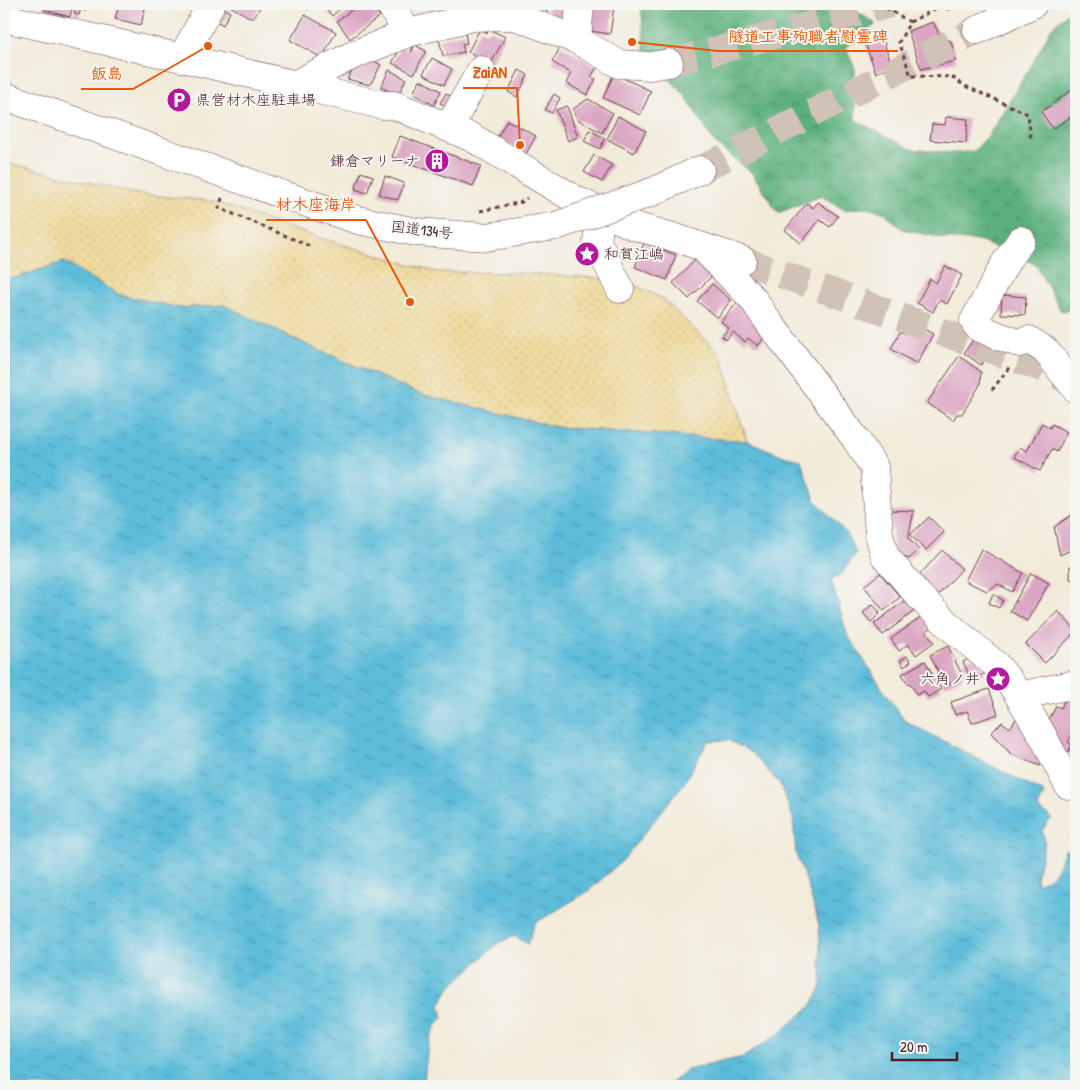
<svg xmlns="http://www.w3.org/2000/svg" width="1080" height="1090" font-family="'Patrick Hand','Klee One',sans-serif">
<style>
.forest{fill:url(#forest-crowns);stroke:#536854}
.sand{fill:url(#sand-dots);stroke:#9c7c64}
.water{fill:url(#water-ripples);stroke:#526e82}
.building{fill:#dba6c3}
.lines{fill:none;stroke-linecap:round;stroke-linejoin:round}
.minor-tunnel{stroke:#d1c2b7;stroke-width:28;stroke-dasharray:28 14;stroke-linecap:butt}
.highway-tunnel{stroke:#d1c2b7;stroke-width:28;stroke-dasharray:28 14;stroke-linecap:butt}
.minor-casing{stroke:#633e45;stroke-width:29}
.highway-casing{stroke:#633e45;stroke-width:29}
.path{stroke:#633e45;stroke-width:3;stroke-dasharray:4 4;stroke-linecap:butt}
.minor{stroke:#fff;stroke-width:28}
.highway{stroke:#fff;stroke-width:28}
.highway-bridge-casing{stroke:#633e45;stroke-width:29;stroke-linecap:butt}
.highway-bridge{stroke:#fff;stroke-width:28}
.labels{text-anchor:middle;stroke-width:4;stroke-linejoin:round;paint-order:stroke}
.poi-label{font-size:15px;fill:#4a1f2b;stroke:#f6f6f2;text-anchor:start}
.street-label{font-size:15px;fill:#4a1f2b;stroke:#f6f6f2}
.leader{fill:none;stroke:#e8590c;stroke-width:2}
.callout-dot{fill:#e8590c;stroke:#f6f6f2;stroke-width:2}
.callout-label{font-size:16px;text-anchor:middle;font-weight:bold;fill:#e8590c;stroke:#f6f6f2;stroke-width:4;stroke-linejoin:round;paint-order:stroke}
</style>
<defs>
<pattern id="forest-crowns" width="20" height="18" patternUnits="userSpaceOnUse" patternTransform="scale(1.25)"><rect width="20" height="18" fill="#5cb07d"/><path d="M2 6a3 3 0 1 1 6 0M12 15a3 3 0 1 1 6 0" fill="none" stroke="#4e8f67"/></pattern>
<pattern id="sand-dots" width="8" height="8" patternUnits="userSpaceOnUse" patternTransform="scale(1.25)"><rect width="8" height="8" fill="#eeda9e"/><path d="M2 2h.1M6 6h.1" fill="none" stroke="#cebb88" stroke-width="1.8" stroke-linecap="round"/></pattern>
<pattern id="water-ripples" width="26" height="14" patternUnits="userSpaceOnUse" patternTransform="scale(1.25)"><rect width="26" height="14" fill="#5bbcd9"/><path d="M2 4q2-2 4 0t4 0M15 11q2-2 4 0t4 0" fill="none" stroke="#4d98b0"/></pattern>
</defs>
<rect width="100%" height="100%" fill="#f6f6f2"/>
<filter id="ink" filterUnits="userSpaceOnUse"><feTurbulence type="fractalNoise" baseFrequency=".02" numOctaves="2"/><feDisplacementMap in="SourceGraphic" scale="10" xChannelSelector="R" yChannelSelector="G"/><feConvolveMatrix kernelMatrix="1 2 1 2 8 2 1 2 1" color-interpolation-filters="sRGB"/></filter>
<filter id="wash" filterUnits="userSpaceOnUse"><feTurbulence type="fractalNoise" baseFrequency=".0096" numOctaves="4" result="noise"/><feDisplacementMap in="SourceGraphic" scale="20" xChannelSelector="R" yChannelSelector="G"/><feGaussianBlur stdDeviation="1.12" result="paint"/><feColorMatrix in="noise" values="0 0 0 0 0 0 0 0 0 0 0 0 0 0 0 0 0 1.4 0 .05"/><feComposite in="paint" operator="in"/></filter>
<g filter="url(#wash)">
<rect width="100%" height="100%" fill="#f3ebda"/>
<polygon class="forest" points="641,4 845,4 876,24 846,47 855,69 855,120 911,149 955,153 974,151 988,136 1031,66 1052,27 1076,5 1076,309 1061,311 1036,265 1018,256 979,241 941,238 902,229 885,213 868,207 845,210 821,196 778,213 752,173 714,142 685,95 645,55"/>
<polygon class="sand" points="4,162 137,194 212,201 304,233 436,272 521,273 624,280 663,299 721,355 747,441 556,427 420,394 309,346 224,305 180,308 120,295 64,262 14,278 4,277"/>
<path class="water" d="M 64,262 L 120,295 L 180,308 L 224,305 L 309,346 L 420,394 L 556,427 L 747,441 L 784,456 L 801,460 L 815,500 L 846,533 L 856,553 L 841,575 L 831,579 L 847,634 L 889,699 L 905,721 L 1044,793 L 1038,808 L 1052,818 L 1042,830 L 1045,842 L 1036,878 L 1037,883 C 1054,881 1059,864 1065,850 L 1076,850 L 1076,1086 L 670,1086 L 672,1082 L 687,1070 L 743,1057 L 779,1034 L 811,1006 L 822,986 L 819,925 L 808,886 L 796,854 L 793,818 L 780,784 L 751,752 L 728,740 L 708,741 L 684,783 L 622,861 L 587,892 L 535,923 L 528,944 L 514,936 L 498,943 L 449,988 L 440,1005 L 443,1018 C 427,1029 425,1068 424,1086 L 4,1086 L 4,277 L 14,278 Z"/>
<g id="blocks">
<g class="building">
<polygon points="45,4 73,4 70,17 44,10"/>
<polygon points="76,4 82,4 79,15 74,14"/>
<polygon points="119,4 146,4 141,25 115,19"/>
<polygon points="226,4 262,4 253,19"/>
<polygon points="321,4 345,4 332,16"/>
<polygon points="359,4 371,4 380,16 350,39 337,21"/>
<polygon points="452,4 462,4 462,7 453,9"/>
<polygon points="548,4 568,4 565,21 546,18"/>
<polygon points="593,4 614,7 610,34 590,31"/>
<polygon points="218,5 230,12 223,25 211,18"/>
<polygon points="305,15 336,32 322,58 290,40"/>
<polygon points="933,22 939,34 942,33 944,38 951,41 956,61 921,69 908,31"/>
<polygon points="480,29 487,33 489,29 505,37 488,69 472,60 475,55 468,52"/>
<polygon points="465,33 467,43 462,44 464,52 443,56 439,39"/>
<polygon points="882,37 892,66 876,73 865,43"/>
<polygon points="409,45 413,48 411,52 415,45 426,51 414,74 392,63 401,47 406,49"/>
<polygon points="561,46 597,67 591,77 596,79 587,95 566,83 571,73 552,62"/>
<polygon points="432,58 452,69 444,85 423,74"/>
<polygon points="371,59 381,65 370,85 347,79 352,71"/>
<polygon points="389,70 406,79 398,96 381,87"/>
<polygon points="519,70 528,75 517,97 508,92"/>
<polygon points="614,74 651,91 640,115 603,98"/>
<polygon points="420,80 441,91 434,105 413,93"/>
<polygon points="1076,87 1076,113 1053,129 1041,112"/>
<polygon points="446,93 453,98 447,107 440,103"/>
<polygon points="554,94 560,98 552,113 545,110"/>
<polygon points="588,99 613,113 602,133 577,119 573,109"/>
<polygon points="567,106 578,137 568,141 556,110"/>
<polygon points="618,116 646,131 634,153 607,139"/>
<polygon points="946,117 968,119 966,143 930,140 932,124 945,125"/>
<polygon points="507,120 536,136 526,154 497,138"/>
<polygon points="589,130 605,138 600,149 584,141"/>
<polygon points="400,136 481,166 473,186 392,157"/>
<polygon points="594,155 612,165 602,182 584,172"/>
<polygon points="361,172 373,176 367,193 355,189"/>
<polygon points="385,176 404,183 398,200 379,194"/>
<polygon points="818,202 838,216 830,227 820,220 801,243 785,230 807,203 813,208"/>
<polygon points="644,243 676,255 667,280 635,267"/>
<polygon points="695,260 712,276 689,299 673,283"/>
<polygon points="945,266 962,275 947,304 939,300 933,312 917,303 930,279 936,283"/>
<polygon points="712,284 731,300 717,318 697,301"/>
<polygon points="1002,295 1026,297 1025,315 1001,314"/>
<polygon points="737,303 761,323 767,334 758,346 748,338 745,342 733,332 726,340 722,336 729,328 721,322"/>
<polygon points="911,322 933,334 917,364 891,349 900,332 905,333"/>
<polygon points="977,334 1005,353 998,364 986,357 981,365 964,353"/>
<polygon points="959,356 981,372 980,385 962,414 957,414 953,420 927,403"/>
<polygon points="1042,423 1050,428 1052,424 1067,432 1057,452 1052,449 1040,471 1014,457 1020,447 1027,451"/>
<polygon points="890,510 914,511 908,538 919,550 909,559 894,552"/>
<polygon points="1076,512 1076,548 1060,555 1054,527"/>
<polygon points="929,517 944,532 926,550 910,535"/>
<polygon points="981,549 1023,573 1012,592 998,584 987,591 965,581"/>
<polygon points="942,550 962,569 936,597 917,578"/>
<polygon points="1070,566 1076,566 1076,582 1070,579"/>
<polygon points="880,573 900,597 884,611 864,586"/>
<polygon points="1031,573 1049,583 1027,621 1010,611"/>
<polygon points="993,594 1003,600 999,608 989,603"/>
<polygon points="908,598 917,609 883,635 874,624"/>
<polygon points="873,604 880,613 871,622 863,613"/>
<polygon points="1058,611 1076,631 1045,663 1026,644"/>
<polygon points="924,615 932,627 926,631 934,642 916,655 908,644 899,651 891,639"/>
<polygon points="948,646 963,677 945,686 930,655"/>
<polygon points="976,655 985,673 972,680 963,662"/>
<polygon points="907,656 911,661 904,667 900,661"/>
<polygon points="925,661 941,689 928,697 924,691 917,695 910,683 908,684 902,674"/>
<polygon points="989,689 998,714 972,723 967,711 955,715 951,702"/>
<polygon points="1066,697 1076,702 1076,727 1068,742 1072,745 1067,754 1044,729 1056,706 1061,708"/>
<polygon points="1016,719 1032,735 1045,756 1040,766 1011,754 991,733 1002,722 1010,728"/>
</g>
</g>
</g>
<g filter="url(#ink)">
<use href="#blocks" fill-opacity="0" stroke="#633e45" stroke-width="1"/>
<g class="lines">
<g class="minor-tunnel">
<polyline points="669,63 890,4"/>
<polyline points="742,260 1042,368 1075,383"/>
</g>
<polyline class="highway-tunnel" points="700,170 977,30"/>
<defs>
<g id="minor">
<polyline points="390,4 408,33"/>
<polyline points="4,18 182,58 382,105 394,105 473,138 576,200 634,226 670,236 742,260"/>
<polyline points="577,40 580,4"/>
<polyline points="182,58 211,4"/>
<polyline points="294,85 351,56 408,33 473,17 515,16 577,40 619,64 650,66 669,63"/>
<polyline points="449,127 481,70"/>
<polyline points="601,211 597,242 620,289"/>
<polyline points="1021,240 1007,260 974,321 978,327 998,336 1019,343 1029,340 1045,350 1076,389"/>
<polyline points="704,249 753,299 765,317 855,438 874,467 879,534 885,556 919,596 947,624 996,665 1007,678 1019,696 1044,738 1068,785 1076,781"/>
<polyline points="1019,696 1076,684"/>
</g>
<g id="highway">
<polyline points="977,30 1033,4"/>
<polyline points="4,96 301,201 358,220 416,232 487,237 556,226"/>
<polyline points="652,192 700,170"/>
</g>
</defs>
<use href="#minor" class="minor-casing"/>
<use href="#highway" class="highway-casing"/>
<g class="path">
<polyline points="879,4 910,22 899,42 911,76 952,77 965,86 1028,114 1031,140"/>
<polyline points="84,11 86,4"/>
<polyline points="910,22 939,7 950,9 962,4"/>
<polyline points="222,198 219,208 310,246"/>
<polyline points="480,211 522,202 527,198"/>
<polyline points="992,390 1011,365"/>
</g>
<use href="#minor" class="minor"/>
<use href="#highway" class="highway"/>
<defs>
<polyline id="highway-bridge" points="556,226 652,192"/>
</defs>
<use href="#highway-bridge" class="highway-bridge-casing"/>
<use href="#highway-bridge" class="highway-bridge"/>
</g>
</g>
<defs>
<symbol id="parking-disc" viewBox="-11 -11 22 22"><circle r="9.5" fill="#b5179e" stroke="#f6f6f2"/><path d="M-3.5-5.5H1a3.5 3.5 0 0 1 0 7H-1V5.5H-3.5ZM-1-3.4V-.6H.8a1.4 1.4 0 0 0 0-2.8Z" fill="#fff"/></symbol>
<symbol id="building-disc" viewBox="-11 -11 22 22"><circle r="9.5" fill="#b5179e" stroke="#f6f6f2"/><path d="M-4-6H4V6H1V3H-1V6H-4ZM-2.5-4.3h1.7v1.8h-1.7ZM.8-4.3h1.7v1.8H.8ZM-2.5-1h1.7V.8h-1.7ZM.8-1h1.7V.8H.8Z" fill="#fff"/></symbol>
<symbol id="sight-disc" viewBox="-11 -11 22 22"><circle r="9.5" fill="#b5179e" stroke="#f6f6f2"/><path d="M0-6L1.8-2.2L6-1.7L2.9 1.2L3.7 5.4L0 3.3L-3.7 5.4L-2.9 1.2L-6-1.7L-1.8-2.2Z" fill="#fff"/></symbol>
</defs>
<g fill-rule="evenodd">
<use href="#parking-disc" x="165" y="86" width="28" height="28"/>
<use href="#building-disc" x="423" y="147" width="28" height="28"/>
<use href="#sight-disc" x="573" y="240" width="28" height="28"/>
<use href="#sight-disc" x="984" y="665" width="28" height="28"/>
</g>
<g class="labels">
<g class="poi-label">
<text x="196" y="105">県営材木座駐車場</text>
<text x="420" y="166" text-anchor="end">鎌倉マリーナ</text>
<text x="604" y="259">和賀江嶋</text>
<text x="980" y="684" text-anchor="end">六角ノ井</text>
</g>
<g class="street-label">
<text transform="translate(422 230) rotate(7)" y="5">国道134号</text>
</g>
</g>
<path class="leader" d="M632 42L718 51H898M520 145L517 88H463M208 46L133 89H81M410 302L366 220H266"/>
<g class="callout-dot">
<circle cx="632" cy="42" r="5"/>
<circle cx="520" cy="145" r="5"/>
<circle cx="208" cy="46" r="5"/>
<circle cx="410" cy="302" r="5"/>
</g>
<g class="callout-label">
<text x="808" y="42">隧道工事殉職者慰霊碑</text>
<text x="490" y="78">ZaiAN</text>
<text x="107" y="79">飯島</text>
<text x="316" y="210">材木座海岸</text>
</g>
<rect width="1080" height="1090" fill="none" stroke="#f6f6f2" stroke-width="20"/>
<path d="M892 1052v8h65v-8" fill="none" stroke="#4a1f2b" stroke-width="2.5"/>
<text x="900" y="1052" font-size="15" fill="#4a1f2b" stroke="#f6f6f2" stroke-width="4" paint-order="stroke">20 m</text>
</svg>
